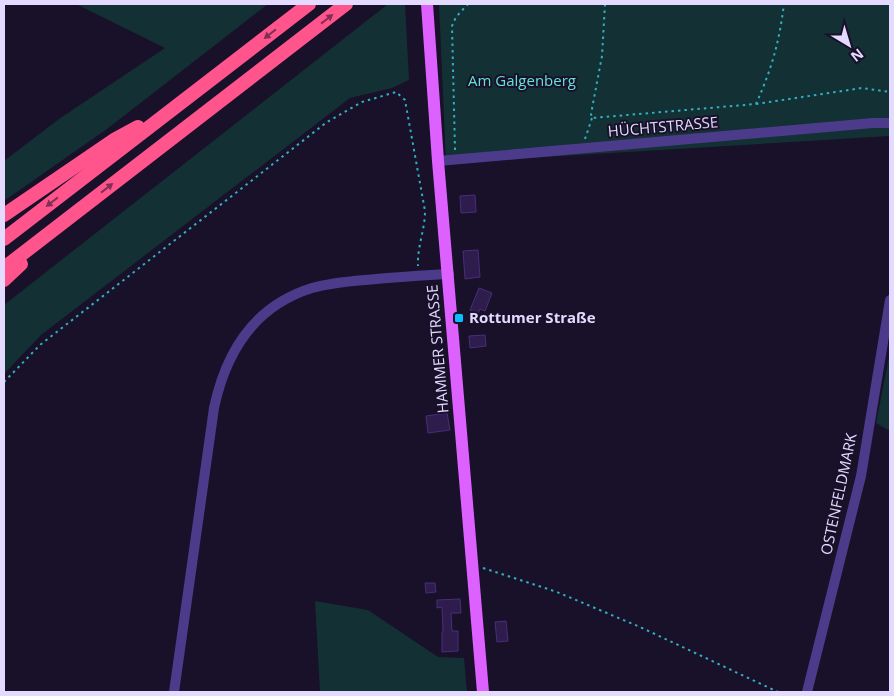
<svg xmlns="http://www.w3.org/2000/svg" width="894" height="696" font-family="'Open Sans',sans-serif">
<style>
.green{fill:#133034}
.building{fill:#2d1c4c;stroke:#482e78}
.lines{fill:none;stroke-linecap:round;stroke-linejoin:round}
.path{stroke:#2fb0be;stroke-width:2;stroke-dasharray:2.5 4;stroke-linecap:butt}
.minor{stroke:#4b3b8a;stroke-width:10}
.major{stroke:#dd61ff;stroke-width:12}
.highway{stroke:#ff558c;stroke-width:14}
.oneway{fill:#802f56}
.poi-dot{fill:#06bfff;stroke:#19102a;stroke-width:2}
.labels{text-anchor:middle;stroke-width:4;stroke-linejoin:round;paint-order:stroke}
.park-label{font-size:15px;fill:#63e2d6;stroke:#19102a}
.street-label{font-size:15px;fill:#e4daff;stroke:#19102a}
.poi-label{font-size:15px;font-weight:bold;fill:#e4daff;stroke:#19102a;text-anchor:start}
</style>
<rect width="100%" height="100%" fill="#19102a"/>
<g class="green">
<polygon points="76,4 268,4 107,129 4,201 4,161 59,119 165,48"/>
<polygon points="388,4 405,4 409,80 392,88 350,98 41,335 4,374 4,305"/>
<polygon points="439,4 890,4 890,136 446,163"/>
<polygon points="890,352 890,431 876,423"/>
<polygon points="315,601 368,610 438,657 464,658 467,692 320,692"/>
</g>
<g class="building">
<polygon points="475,195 476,212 461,213 460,196"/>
<polygon points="478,250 480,277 465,279 463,251"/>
<polygon points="479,288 492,293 485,311 480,309 478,313 470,310"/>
<polygon points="485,335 486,346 470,348 469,336"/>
<polygon points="447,413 450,430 428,433 426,416"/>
<polygon points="425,583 435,583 436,592 426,593"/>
<polygon points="460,599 461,613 451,613 452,631 458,631 458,651 442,652 442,632 443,632 442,607 437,608 437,600"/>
<polygon points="506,621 508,641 497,642 495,622"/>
</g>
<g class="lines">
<g class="path">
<path d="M 605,4 L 602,56 L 591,114 L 592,118 L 756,104 C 772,68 779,43 784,4"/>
<polyline points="756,104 862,88 890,92"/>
<polyline points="585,139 592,118"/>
<polyline points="455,150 452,26 456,17 468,4"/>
<path d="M 4,382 L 40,345 L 327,122 L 362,102 L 396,92 L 405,100 L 425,211 C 425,230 417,247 418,266"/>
<polyline points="483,568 557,592 640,627 778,692"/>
</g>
<g class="minor">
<polyline points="438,161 873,123 890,123"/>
<path d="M 174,692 L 214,408 C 226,351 254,306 312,288 C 333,282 355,281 376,279 C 400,277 425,275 449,274"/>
<polyline points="807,692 861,476 890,300"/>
</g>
<polyline class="major" points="427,4 438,161 483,692"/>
<g class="highway">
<polyline points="4,215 114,140 138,127"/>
<polyline points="4,239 309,4"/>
<polyline points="4,268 346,4"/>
<polyline points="4,280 21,264"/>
</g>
</g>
<defs><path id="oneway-solid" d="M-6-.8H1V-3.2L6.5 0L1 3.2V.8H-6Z" transform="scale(1.25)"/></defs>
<g class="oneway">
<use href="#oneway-solid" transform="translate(327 19) rotate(-38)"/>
<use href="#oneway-solid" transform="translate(270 34) rotate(142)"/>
<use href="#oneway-solid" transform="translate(107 188) rotate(-38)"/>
<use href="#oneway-solid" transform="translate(52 202) rotate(142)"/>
</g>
<rect class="poi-dot" x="454" y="313" width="10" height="10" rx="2.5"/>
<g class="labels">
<g class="park-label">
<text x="522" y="86">Am Galgenberg</text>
</g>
<g class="street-label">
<text transform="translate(663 127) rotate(-5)" y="5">HÜCHTSTRASSE</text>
<text transform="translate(438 349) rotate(-95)" y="5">HAMMER STRASSE</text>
<text transform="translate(839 494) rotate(-78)" y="5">OSTENFELDMARK</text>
</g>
<g class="poi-label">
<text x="469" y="323">Rottumer Straße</text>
</g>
</g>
<rect width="894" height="696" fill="none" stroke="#e4daff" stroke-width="10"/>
<g transform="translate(849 45) rotate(142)" stroke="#19102a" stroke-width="4" paint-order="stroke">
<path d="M0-4L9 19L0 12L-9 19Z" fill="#e4daff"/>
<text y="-8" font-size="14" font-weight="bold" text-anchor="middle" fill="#e4daff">N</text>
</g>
</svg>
